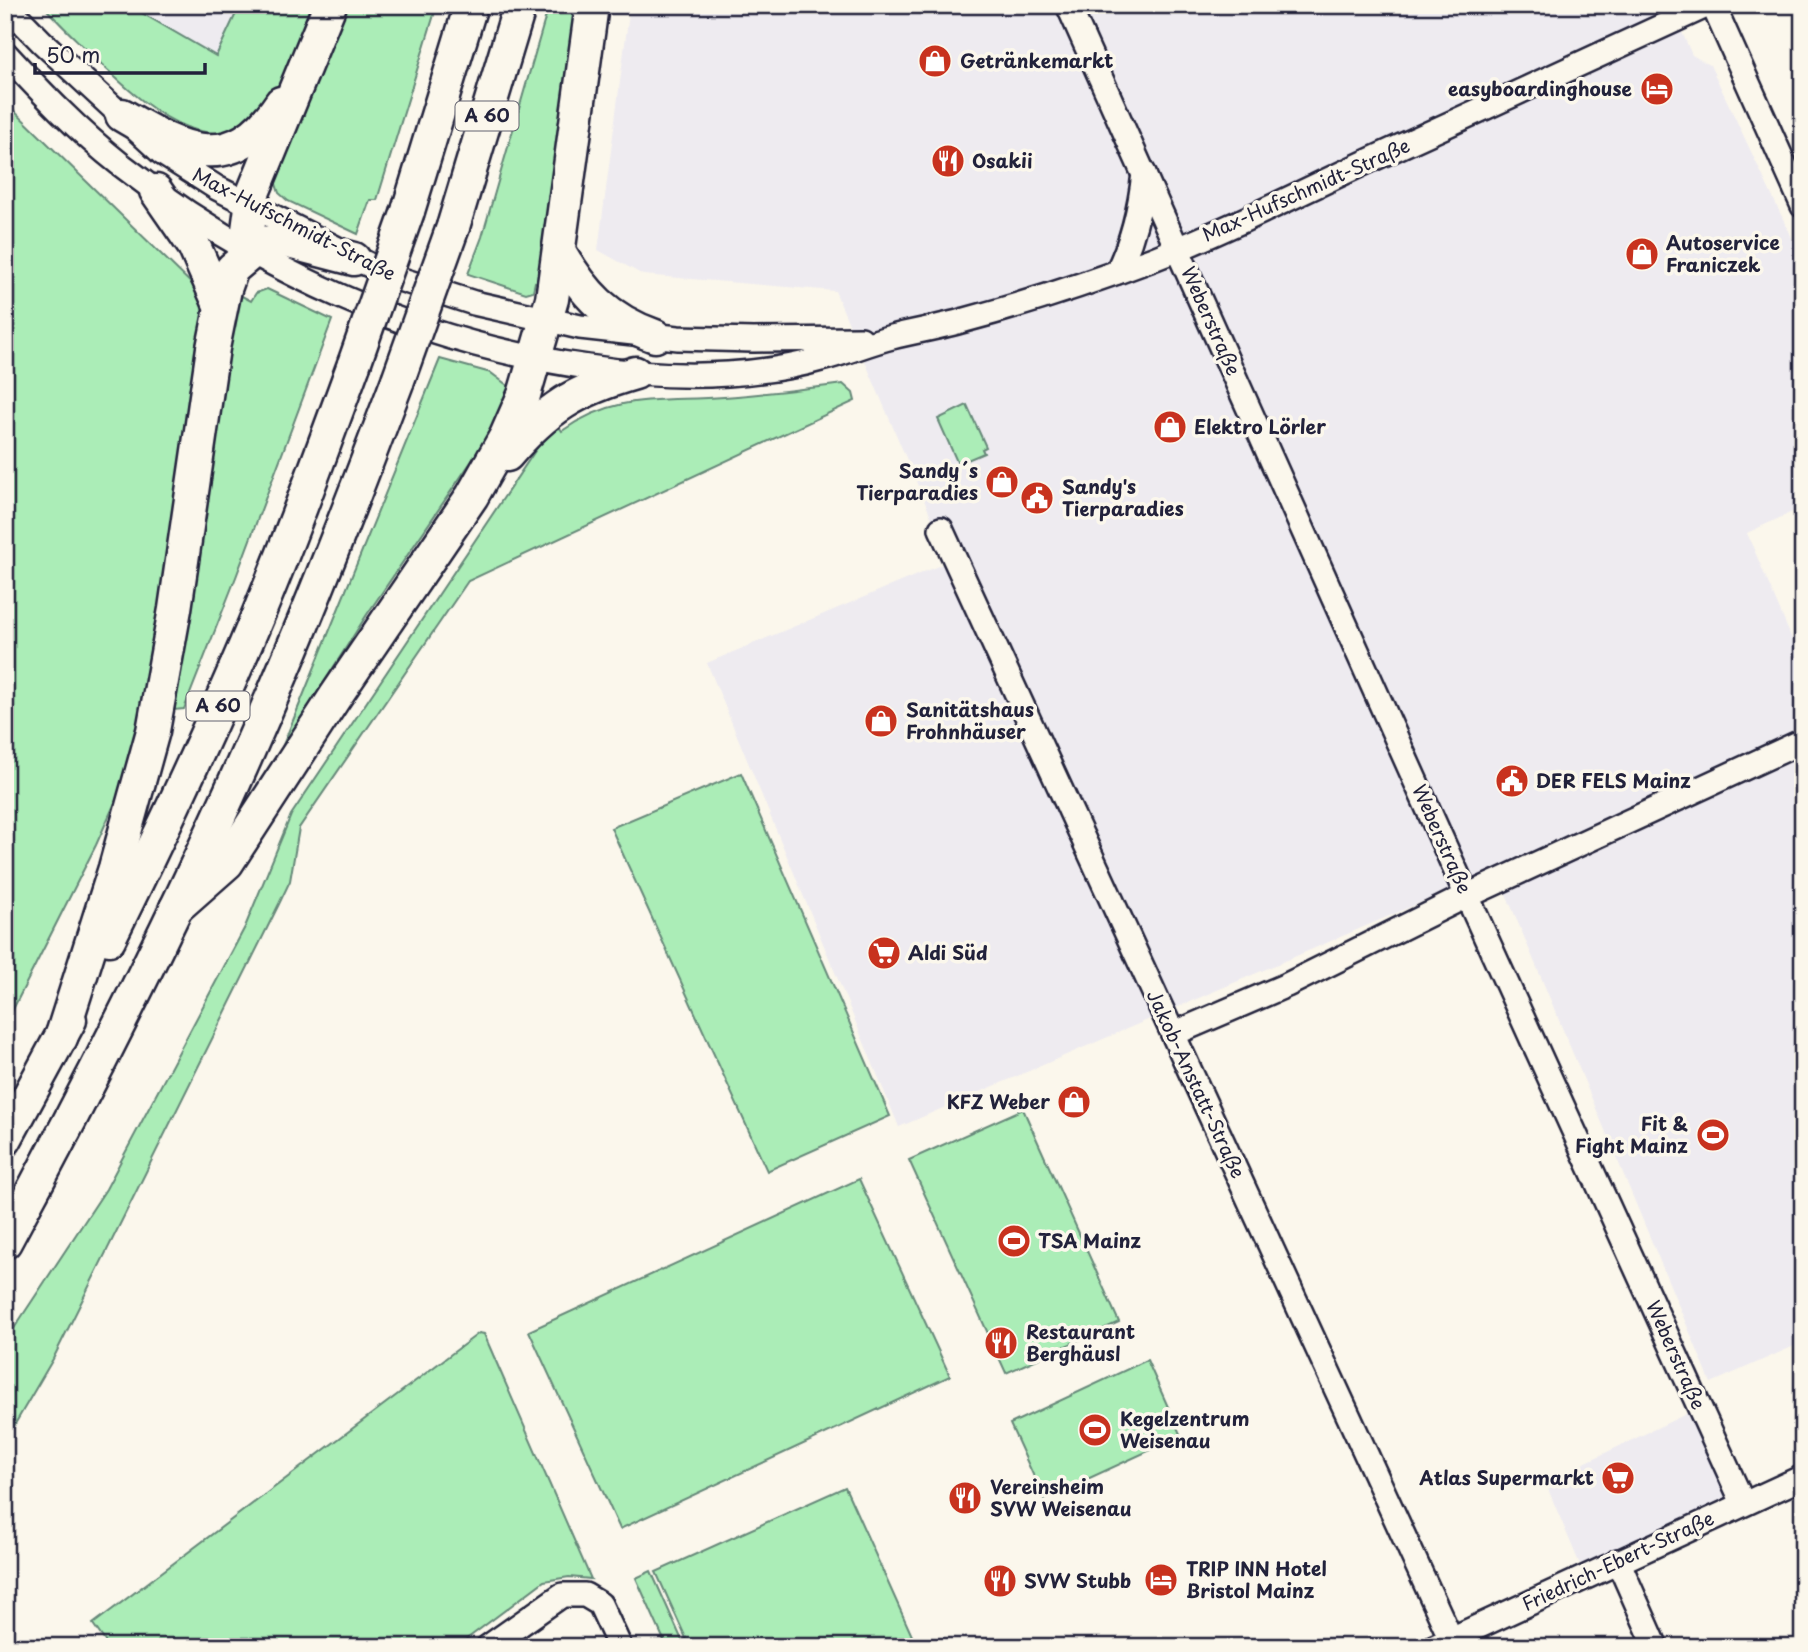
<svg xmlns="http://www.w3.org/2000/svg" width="1808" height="1652" font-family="'Playpen Sans',sans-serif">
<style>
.built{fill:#eeebf0}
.green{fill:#abedb7;stroke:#668879;stroke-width:2}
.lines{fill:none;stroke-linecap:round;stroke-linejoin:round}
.minor-casing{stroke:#22223b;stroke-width:28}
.highway-casing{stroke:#22223b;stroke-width:37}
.minor{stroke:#fbf7ec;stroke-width:23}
.highway{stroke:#fbf7ec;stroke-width:32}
.highway-bridge-casing{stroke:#22223b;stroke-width:37;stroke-linecap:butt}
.highway-bridge{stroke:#fbf7ec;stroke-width:32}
.labels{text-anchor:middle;stroke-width:7;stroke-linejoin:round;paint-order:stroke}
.shield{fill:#fbf7ec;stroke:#636270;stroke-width:2}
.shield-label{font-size:18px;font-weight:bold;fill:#22223b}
.poi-label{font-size:19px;font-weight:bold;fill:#22223b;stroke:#fbf7ec;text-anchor:start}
.street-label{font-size:19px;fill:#22223b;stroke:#fbf7ec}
</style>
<rect width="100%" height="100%" fill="#fbf7ec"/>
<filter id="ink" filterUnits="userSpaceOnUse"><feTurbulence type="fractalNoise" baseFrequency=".0143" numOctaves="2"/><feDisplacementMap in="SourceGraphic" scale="14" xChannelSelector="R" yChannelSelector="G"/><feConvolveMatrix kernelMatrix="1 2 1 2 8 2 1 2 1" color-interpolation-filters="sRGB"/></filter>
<g filter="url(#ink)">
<g class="built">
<polygon points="130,5 239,5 216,56"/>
<polygon points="630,5 1670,5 1692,55 1710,65 1803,261 1803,507 1747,533 1803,665 1803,1342 1711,1383 1496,870 899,1127 707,663 950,561 835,291 643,275 598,250"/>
<polygon points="1688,1413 1729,1499 1581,1567 1545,1482"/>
</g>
<g class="green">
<path d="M 43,5 L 128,5 L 216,56 L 240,5 L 316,5 C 301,38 290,79 267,106 C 211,174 135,97 92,55 C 76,39 58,23 43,5 Z"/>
<polygon points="345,5 437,5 377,200 370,200 358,234 288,201 279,193 274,178"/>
<polygon points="549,5 582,5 545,284 535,282 533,291 526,293 468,274 482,237"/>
<polygon points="5,102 201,293 203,327 147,710 127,776 96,845 5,1025"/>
<polygon points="267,289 332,320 236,577 184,709 174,710 230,322 240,295 251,301 256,293"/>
<polygon points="440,359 491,373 515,391 505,412 366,616 281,750"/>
<path d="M 843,384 L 853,393 L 855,401 L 468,581 L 299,828 L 290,881 L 279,904 L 53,1359 L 5,1441 L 5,1342 L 106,1189 L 245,927 L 291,815 L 555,421 L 562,431 C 618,392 661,402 724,397 C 763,394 803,389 843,384 Z"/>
<polygon points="967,405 986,447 982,449 984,453 958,464 938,419"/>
<polygon points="741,773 890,1116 767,1171 611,828"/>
<polygon points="1023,1109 1119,1322 1006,1373 909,1160"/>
<polygon points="859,1179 950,1376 620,1529 529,1331"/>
<polygon points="479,1333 484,1334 591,1579 569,1577 544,1581 456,1647 109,1647 93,1624"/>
<polygon points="1147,1360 1181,1436 1044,1499 1010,1424"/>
<polygon points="845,1487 917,1647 690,1647 656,1572"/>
<polygon points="651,1571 685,1647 667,1647 636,1578"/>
</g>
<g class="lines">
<defs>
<g id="minor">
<polyline points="6,5 42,42 162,153 217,188 393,277 474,303 580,327 678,338 753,340 861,339"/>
<polyline points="1068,5 1467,896 1743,1503"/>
<polyline points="1713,5 1803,206"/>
<path d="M 5,53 C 41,92 78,131 120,164 C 256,270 416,343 588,367 C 634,374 682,377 728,374 C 759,372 790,368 821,359 C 845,353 868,343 892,337 C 916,331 941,327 965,320 C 1029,303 1092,282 1153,259 C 1228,230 1301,192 1375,158 C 1486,107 1597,57 1708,5"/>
<path d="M 1117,272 C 1133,240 1140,209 1144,173"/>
<polyline points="941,529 1451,1639"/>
<polyline points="1173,1034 1287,985 1456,901 1803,741"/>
<polyline points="1618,1561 1656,1647"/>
<polyline points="488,1647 562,1595 585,1595 600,1604 620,1647"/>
<polyline points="1434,1647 1803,1477"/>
</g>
<g id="highway">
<path d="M 122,115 C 184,152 232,176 281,103"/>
<polyline points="156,191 194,246 220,305"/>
<polyline points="408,211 471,5"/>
<polyline points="453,227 520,5"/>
<path d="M 559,251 C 584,294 607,319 655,336"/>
<polyline points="251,253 248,230 253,193 330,5"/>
<path d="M 507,455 C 547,408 576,390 635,373"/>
<polyline points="176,908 227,863 335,697 472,496 506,436 524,395 552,299 592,5"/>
<path d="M 109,939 C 157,842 203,745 245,646 C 285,553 319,459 354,364"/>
<polyline points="61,1038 115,868 153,731 175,609 213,348 225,289 232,269 251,253 269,242 285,241 354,259"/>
<polyline points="5,1140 70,1020"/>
<path d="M 5,1242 C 106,1056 201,866 283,671 C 324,575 361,478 398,380"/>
</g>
</defs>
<use href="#minor" class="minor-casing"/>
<use href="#highway" class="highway-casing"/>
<use href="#minor" class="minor"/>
<use href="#highway" class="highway"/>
<defs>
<g id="highway-bridge">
<polyline points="354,364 408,211"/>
<polyline points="398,380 453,227"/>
</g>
</defs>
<use href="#highway-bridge" class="highway-bridge-casing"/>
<use href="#highway-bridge" class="highway-bridge"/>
</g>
</g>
<defs>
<symbol id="shop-disc" viewBox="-11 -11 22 22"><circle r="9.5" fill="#c8321e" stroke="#fbf7ec"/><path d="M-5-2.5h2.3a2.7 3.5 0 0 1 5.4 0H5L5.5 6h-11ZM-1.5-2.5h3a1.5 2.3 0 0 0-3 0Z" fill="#fff"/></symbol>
<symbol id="hotel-disc" viewBox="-11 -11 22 22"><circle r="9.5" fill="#c8321e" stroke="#fbf7ec"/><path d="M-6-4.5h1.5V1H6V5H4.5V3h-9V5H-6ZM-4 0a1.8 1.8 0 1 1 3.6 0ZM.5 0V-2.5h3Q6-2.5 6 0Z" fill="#fff"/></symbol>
<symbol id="restaurant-disc" viewBox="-11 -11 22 22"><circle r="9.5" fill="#c8321e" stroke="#fbf7ec"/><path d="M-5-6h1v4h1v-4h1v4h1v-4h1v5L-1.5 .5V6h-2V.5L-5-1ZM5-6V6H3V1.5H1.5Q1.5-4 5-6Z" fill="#fff"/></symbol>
<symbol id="civic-disc" viewBox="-11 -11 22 22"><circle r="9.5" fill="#c8321e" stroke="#fbf7ec"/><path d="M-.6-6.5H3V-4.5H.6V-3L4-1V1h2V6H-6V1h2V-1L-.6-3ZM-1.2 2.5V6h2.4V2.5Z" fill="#fff"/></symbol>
<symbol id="supermarket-disc" viewBox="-11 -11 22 22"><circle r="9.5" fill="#c8321e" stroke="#fbf7ec"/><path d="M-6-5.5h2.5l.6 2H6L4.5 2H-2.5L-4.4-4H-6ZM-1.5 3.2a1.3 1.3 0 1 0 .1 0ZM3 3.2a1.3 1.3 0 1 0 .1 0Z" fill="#fff"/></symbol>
<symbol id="stadium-disc" viewBox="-11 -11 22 22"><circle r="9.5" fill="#c8321e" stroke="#fbf7ec"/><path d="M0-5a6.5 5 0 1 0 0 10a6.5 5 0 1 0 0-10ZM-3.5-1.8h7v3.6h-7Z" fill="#fff"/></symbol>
</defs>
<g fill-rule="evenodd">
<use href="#shop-disc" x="916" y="42" width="38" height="38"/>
<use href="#hotel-disc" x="1638" y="70" width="38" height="38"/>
<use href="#restaurant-disc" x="929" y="142" width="38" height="38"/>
<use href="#shop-disc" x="1623" y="235" width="38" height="38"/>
<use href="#shop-disc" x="1151" y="408" width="38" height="38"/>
<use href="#shop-disc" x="983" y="463" width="38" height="38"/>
<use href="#civic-disc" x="1018" y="479" width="38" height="38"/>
<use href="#shop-disc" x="862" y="702" width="38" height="38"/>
<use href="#civic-disc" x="1493" y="762" width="38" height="38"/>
<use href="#supermarket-disc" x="865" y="934" width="38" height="38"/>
<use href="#shop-disc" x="1055" y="1083" width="38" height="38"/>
<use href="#stadium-disc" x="1694" y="1116" width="38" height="38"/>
<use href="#stadium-disc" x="995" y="1222" width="38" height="38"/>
<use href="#restaurant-disc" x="982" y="1324" width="38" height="38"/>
<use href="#stadium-disc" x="1076" y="1411" width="38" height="38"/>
<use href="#supermarket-disc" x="1599" y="1459" width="38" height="38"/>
<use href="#restaurant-disc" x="946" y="1479" width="38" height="38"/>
<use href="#hotel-disc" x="1142" y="1561" width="38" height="38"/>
<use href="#restaurant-disc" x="981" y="1562" width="38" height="38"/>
</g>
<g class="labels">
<g class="shield">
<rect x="455.5" y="101.5" width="63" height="29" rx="5"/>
<rect x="186.5" y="691.5" width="63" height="29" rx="5"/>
</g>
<g class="shield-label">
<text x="487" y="122">A 60</text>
<text x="218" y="712">A 60</text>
</g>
<g class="poi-label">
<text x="960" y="68">Getränkemarkt</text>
<text x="1632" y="96" text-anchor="end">easyboardinghouse</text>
<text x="972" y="168">Osakii</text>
<text x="1666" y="250">Autoservice<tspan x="1666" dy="22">Franiczek</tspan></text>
<text x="1194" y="434">Elektro Lörler</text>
<text x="978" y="478" text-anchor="end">Sandy´s<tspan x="978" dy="22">Tierparadies</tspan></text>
<text x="1062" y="494">Sandy's<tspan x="1062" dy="22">Tierparadies</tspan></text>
<text x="906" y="717">Sanitätshaus<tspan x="906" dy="22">Frohnhäuser</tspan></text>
<text x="1536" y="788">DER FELS Mainz</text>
<text x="908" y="960">Aldi Süd</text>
<text x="1050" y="1109" text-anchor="end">KFZ Weber</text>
<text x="1688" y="1131" text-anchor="end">Fit &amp;<tspan x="1688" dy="22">Fight Mainz</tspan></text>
<text x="1038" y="1248">TSA Mainz</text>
<text x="1026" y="1339">Restaurant<tspan x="1026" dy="22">Berghäusl</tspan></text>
<text x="1120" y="1426">Kegelzentrum<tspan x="1120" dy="22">Weisenau</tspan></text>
<text x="1594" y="1485" text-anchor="end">Atlas Supermarkt</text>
<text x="990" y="1494">Vereinsheim<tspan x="990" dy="22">SVW Weisenau</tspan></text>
<text x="1186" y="1576">TRIP INN Hotel<tspan x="1186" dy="22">Bristol Mainz</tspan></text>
<text x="1024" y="1588">SVW Stubb</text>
</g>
<g class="street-label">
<text transform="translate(1306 190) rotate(-24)" y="7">Max-Hufschmidt-Straße</text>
<text transform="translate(294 224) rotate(27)" y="7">Max-Hufschmidt-Straße</text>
<text transform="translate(1211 321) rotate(66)" y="7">Weberstraße</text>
<text transform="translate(1442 839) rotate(66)" y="7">Weberstraße</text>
<text transform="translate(1196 1084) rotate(65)" y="7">Jakob-Anstatt-Straße</text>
<text transform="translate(1676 1355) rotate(66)" y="7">Weberstraße</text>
<text transform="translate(1618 1561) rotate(-25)" y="7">Friedrich-Ebert-Straße</text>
</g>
</g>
<rect width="1808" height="1652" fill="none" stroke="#fbf7ec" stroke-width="28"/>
<rect x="14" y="14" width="1780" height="1624" fill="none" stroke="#22223b" stroke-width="2.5" filter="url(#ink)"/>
<path d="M35 63v10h170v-10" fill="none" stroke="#22223b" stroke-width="3.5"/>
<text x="46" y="63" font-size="21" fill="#22223b" stroke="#fbf7ec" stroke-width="5" paint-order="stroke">50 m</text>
</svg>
